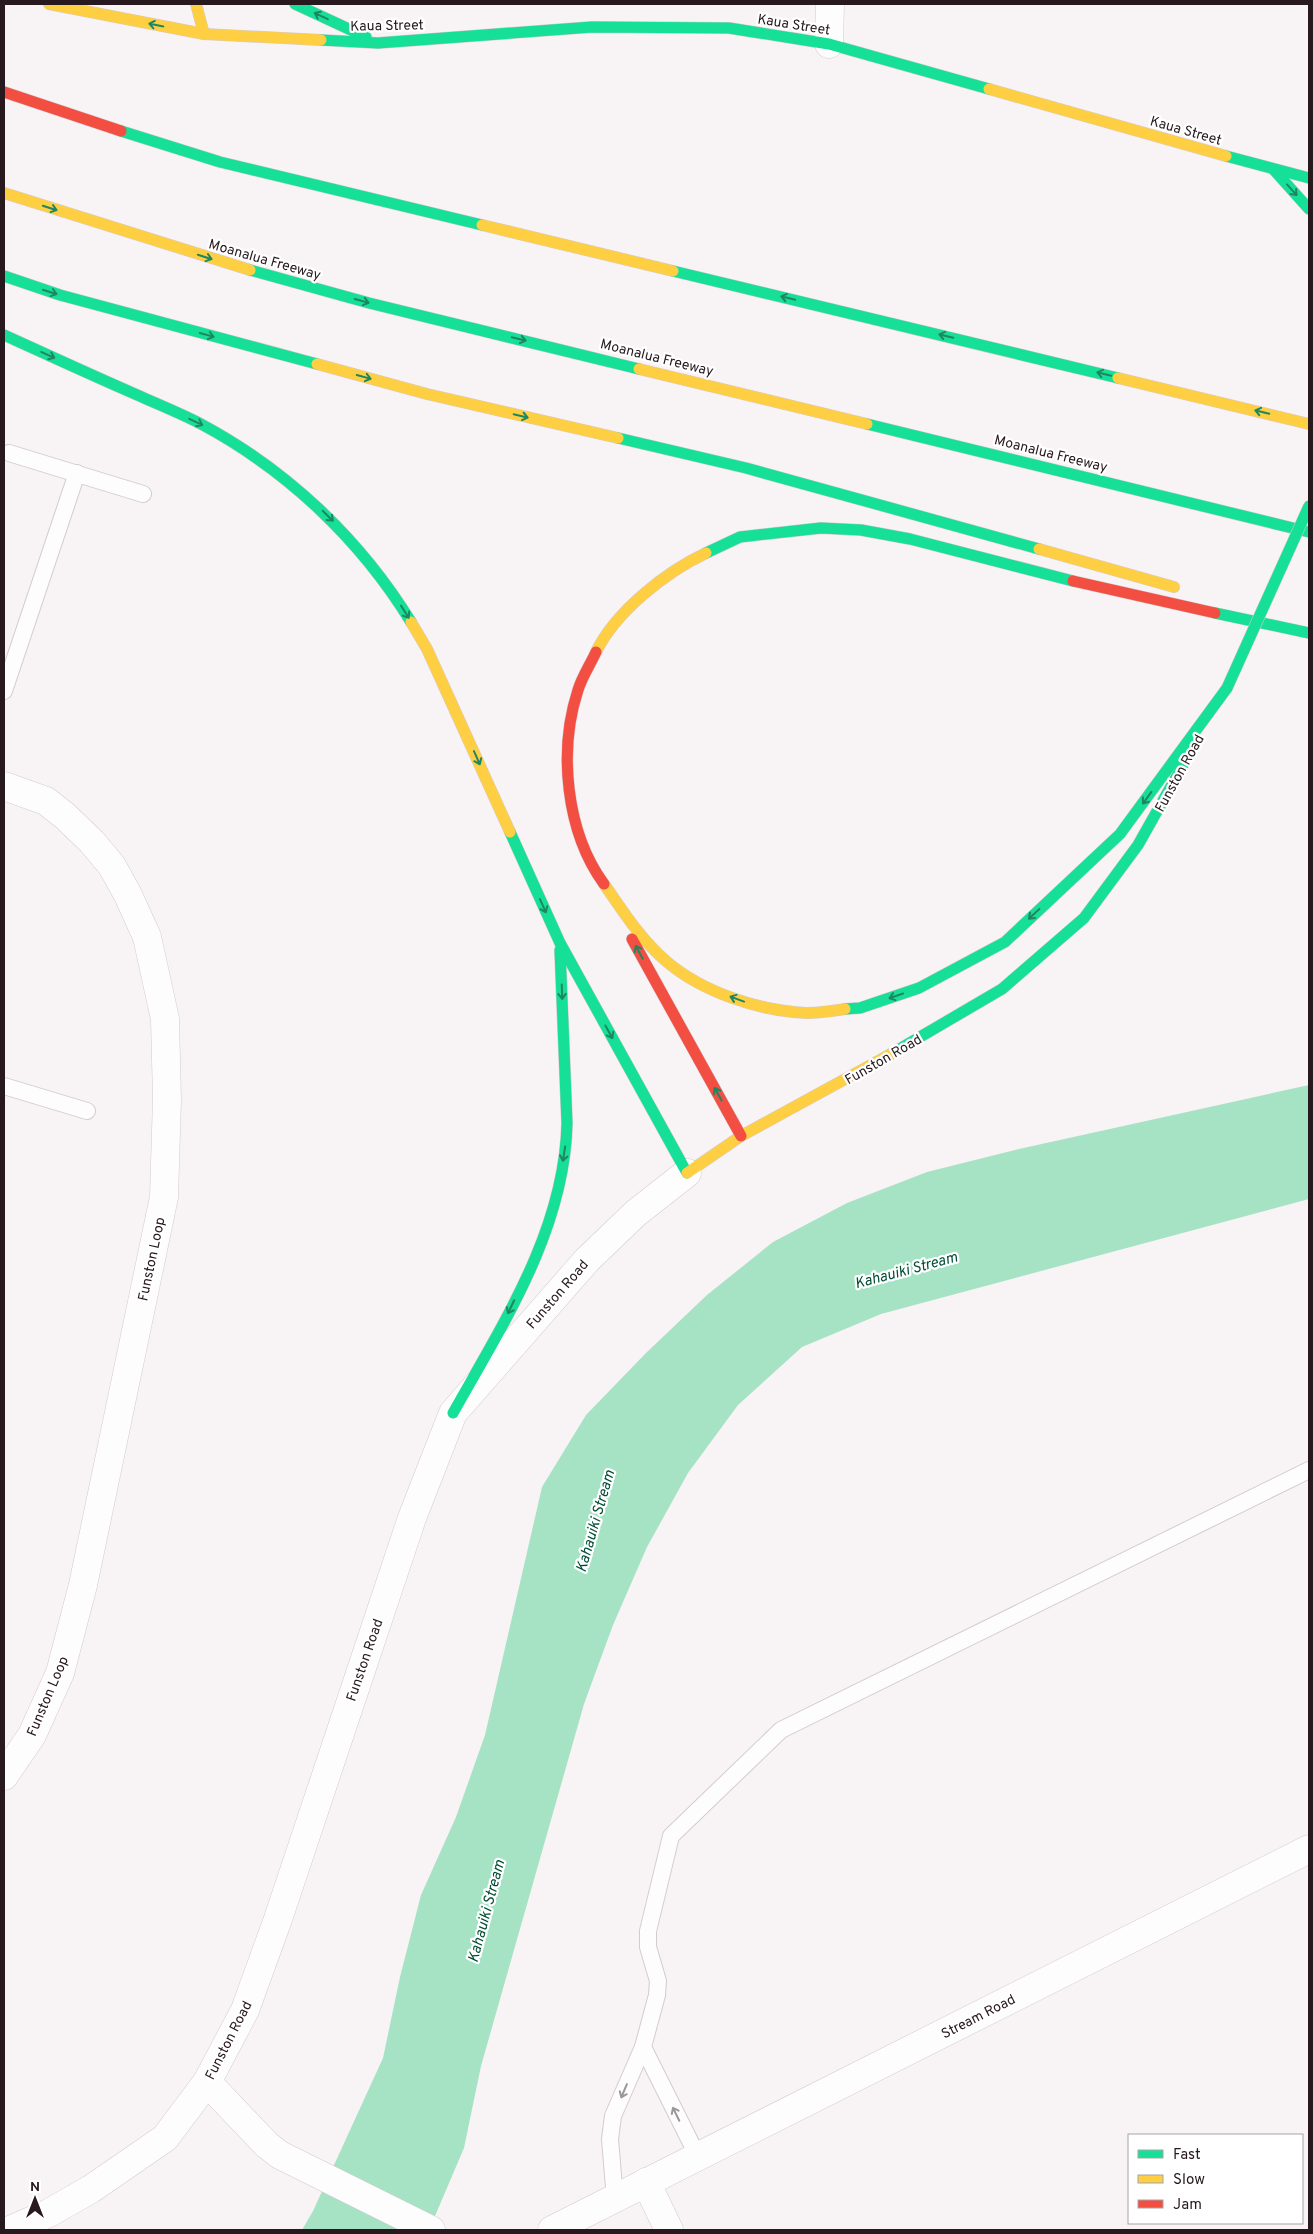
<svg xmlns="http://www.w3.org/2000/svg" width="1313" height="2234" font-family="Overpass,sans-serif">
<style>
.water{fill:#a6e3c5}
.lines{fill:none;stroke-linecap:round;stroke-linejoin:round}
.lane-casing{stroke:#d5cbce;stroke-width:18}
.street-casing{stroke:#d5cbce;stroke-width:29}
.fast-casing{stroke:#d5cbce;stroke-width:12}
.slow-casing{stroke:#d5cbce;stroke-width:12}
.jam-casing{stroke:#d5cbce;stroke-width:12}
.lane{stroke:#fefdfe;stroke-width:16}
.street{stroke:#fefdfe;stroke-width:28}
.fast{stroke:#16e098;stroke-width:11}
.slow{stroke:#ffcf43;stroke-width:11}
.jam{stroke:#f24e42;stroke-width:11}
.fast-bridge-casing{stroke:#d5cbce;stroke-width:12;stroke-linecap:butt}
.fast-bridge{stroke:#16e098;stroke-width:11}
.oneway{stroke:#1e8661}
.oneway2{stroke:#9d9699}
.labels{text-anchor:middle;stroke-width:4.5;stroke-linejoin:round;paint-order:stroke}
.street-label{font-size:14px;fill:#27191e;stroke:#fff}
.water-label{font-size:15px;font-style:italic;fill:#014e33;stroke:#fff}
</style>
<rect width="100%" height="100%" fill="#f8f3f5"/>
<polygon class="water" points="1309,1085 1309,1199 881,1314 802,1347 738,1405 688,1473 647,1547 613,1625 584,1704 481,2066 464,2148 429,2230 302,2230 313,2211 383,2058 400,1977 421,1895 456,1817 485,1735 542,1487 586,1415 646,1353 707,1295 773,1242 847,1203 927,1172 1019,1149"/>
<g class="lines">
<defs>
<g id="lane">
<polyline points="9,453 143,494"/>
<polyline points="4,691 77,473"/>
<polyline points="4,1086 87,1111"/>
<polyline points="643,2047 698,2157"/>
<polyline points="615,2199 610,2139 613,2116 643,2047 657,1995 658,1981 648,1947 648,1931 671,1836 781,1730 1309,1470"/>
</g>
<g id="street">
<polyline points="829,44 830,4"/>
<polyline points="4,786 46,801 65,816 92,842 112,866 128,895 147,937 165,1019 167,1099 164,1197 83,1585 60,1673 32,1735 4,1776"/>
<polyline points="207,2082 267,2145 280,2155 431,2230"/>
<polyline points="646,2182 669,2230"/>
<polyline points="10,2230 49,2213 91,2189 165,2138 207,2082 245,2010 278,1919 412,1518 453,1413 587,1260 636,1213 687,1173"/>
<polyline points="552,2230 1309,1849"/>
</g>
<g id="fast">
<polyline points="295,4 366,37"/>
<polyline points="321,40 378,43 592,27 729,28 829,44 989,89"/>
<polyline points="121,131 220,162 482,225"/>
<polyline points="1226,156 1309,178"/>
<polyline points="1274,170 1309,209"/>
<polyline points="250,270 369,303 639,369"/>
<polyline points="673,271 1118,378"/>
<polyline points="4,276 60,295 317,364"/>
<path d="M 4,335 C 48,355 91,375 135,394 C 157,404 180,413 201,424 C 287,470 360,539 411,622"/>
<polyline points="867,424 1309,532"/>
<polyline points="618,438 746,468 1039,549"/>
<polyline points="706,553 740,537 821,528 861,530 910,539 1073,581"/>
<polyline points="1215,613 1309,633"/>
<polyline points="510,832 560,943 687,1173"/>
<polyline points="845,1009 860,1008 919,988 1005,942 1120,834 1227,688"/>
<polyline points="891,1054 1002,989 1084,918 1138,845 1187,758"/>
<path d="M 453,1413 C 503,1324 565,1229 567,1123 L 560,950"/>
</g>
<g id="slow">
<polyline points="49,4 204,34 321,40"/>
<polyline points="196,4 204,34"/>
<polyline points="989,89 1226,156"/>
<polyline points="4,193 250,270"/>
<polyline points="482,225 673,271"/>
<polyline points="317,364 427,394 618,438"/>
<polyline points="639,369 867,424"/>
<polyline points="1118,378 1309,424"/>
<polyline points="1039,549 1174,587"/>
<polyline points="411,622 427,649 510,832"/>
<path d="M 596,652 C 616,611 666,572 706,553"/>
<path d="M 604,884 C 623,911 641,940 666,961 C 702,992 759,1011 807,1013 C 819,1013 832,1011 845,1009"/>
<polyline points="687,1173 741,1136 891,1054"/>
</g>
<g id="jam">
<polyline points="4,92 121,131"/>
<polyline points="1073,581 1215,613"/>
<path d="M 596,652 C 590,665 582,677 578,690 C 558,751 566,832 604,884"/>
<polyline points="632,939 741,1136"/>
</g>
</defs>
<use href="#lane" class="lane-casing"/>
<use href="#street" class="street-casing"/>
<use href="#fast" class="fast-casing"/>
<use href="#slow" class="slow-casing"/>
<use href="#jam" class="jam-casing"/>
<use href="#lane" class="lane"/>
<use href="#street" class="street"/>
<use href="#fast" class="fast"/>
<use href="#slow" class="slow"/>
<use href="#jam" class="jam"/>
<defs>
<polyline id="fast-bridge" points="1227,688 1309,506"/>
</defs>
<use href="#fast-bridge" class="fast-bridge-casing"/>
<use href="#fast-bridge" class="fast-bridge"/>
</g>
<defs><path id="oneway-shaft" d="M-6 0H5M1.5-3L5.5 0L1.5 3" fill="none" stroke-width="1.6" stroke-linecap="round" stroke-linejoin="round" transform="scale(1.25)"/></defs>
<g class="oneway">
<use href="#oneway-shaft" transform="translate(321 16) rotate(-155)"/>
<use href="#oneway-shaft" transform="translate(156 25) rotate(-169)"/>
<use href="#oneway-shaft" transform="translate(1292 190) rotate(48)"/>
<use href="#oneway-shaft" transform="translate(50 208) rotate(18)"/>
<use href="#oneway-shaft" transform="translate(205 257) rotate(18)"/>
<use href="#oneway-shaft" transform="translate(50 292) rotate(18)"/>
<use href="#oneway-shaft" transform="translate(788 298) rotate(-167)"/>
<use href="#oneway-shaft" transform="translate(362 301) rotate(15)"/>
<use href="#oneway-shaft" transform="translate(207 335) rotate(15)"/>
<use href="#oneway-shaft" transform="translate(946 336) rotate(-166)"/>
<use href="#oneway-shaft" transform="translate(519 339) rotate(14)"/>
<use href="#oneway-shaft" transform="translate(48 355) rotate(24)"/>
<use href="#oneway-shaft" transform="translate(1104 374) rotate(-166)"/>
<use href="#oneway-shaft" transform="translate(364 377) rotate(15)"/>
<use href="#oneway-shaft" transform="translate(1262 412) rotate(-166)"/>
<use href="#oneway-shaft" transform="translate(521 416) rotate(13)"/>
<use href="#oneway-shaft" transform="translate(196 422) rotate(25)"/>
<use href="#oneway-shaft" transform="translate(328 516) rotate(45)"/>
<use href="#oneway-shaft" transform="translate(405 612) rotate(58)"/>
<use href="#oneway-shaft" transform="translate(477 758) rotate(66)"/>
<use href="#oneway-shaft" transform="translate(1147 798) rotate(126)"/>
<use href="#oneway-shaft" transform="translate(543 906) rotate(66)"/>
<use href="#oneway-shaft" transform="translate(1034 914) rotate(137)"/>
<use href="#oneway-shaft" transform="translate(639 952) rotate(-119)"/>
<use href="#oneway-shaft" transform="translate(562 992) rotate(88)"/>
<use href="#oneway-shaft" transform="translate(896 996) rotate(161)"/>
<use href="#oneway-shaft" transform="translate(737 999) rotate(-160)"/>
<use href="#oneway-shaft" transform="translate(609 1032) rotate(61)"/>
<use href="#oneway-shaft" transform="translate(718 1094) rotate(-119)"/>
<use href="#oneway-shaft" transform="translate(564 1154) rotate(99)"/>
<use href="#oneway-shaft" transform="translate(511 1307) rotate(115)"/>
</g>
<g class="oneway2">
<use href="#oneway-shaft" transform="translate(624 2091) rotate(113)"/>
<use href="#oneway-shaft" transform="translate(676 2114) rotate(-116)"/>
</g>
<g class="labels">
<g class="street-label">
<text transform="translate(794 24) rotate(9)" y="5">Kaua Street</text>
<text transform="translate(387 25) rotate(-1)" y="5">Kaua Street</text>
<text transform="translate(1186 130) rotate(16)" y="5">Kaua Street</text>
<text transform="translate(265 259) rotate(16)" y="5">Moanalua Freeway</text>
<text transform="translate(657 357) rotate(14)" y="5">Moanalua Freeway</text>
<text transform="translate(1051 453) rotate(14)" y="5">Moanalua Freeway</text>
<text transform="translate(1179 773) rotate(-61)" y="5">Funston Road</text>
<text transform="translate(883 1059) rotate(-30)" y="5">Funston Road</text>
<text transform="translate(151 1259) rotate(-78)" y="5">Funston Loop</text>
<text transform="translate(557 1294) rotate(-49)" y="5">Funston Road</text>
<text transform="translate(364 1660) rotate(-71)" y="5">Funston Road</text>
<text transform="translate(47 1696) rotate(-67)" y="5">Funston Loop</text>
<text transform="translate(978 2016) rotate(-27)" y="5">Stream Road</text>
<text transform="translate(228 2040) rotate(-63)" y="5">Funston Road</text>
</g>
<g class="water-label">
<text transform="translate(906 1270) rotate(-15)" y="5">Kahauiki Stream</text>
<text transform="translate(595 1521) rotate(-74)" y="5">Kahauiki Stream</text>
<text transform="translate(486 1911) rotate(-75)" y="5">Kahauiki Stream</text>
</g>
</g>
<rect width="1313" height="2234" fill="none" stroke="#27191e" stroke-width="10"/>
<rect x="1128" y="2134" width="175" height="90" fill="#ffffff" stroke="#a9a3a5"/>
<rect x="1138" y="2150" width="25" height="8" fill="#16e098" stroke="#a9a3a5"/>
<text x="1173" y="2159" font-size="15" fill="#27191e">Fast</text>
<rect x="1138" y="2175" width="25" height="8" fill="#ffcf43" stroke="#a9a3a5"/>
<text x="1173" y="2184" font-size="15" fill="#27191e">Slow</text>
<rect x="1138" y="2200" width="25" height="8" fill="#f24e42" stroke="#a9a3a5"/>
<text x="1173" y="2209" font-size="15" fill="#27191e">Jam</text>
<g transform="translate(35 2199)" stroke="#ffffff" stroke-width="4" paint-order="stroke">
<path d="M0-4L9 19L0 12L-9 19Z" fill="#27191e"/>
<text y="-8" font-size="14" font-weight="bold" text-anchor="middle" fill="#27191e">N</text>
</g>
</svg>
